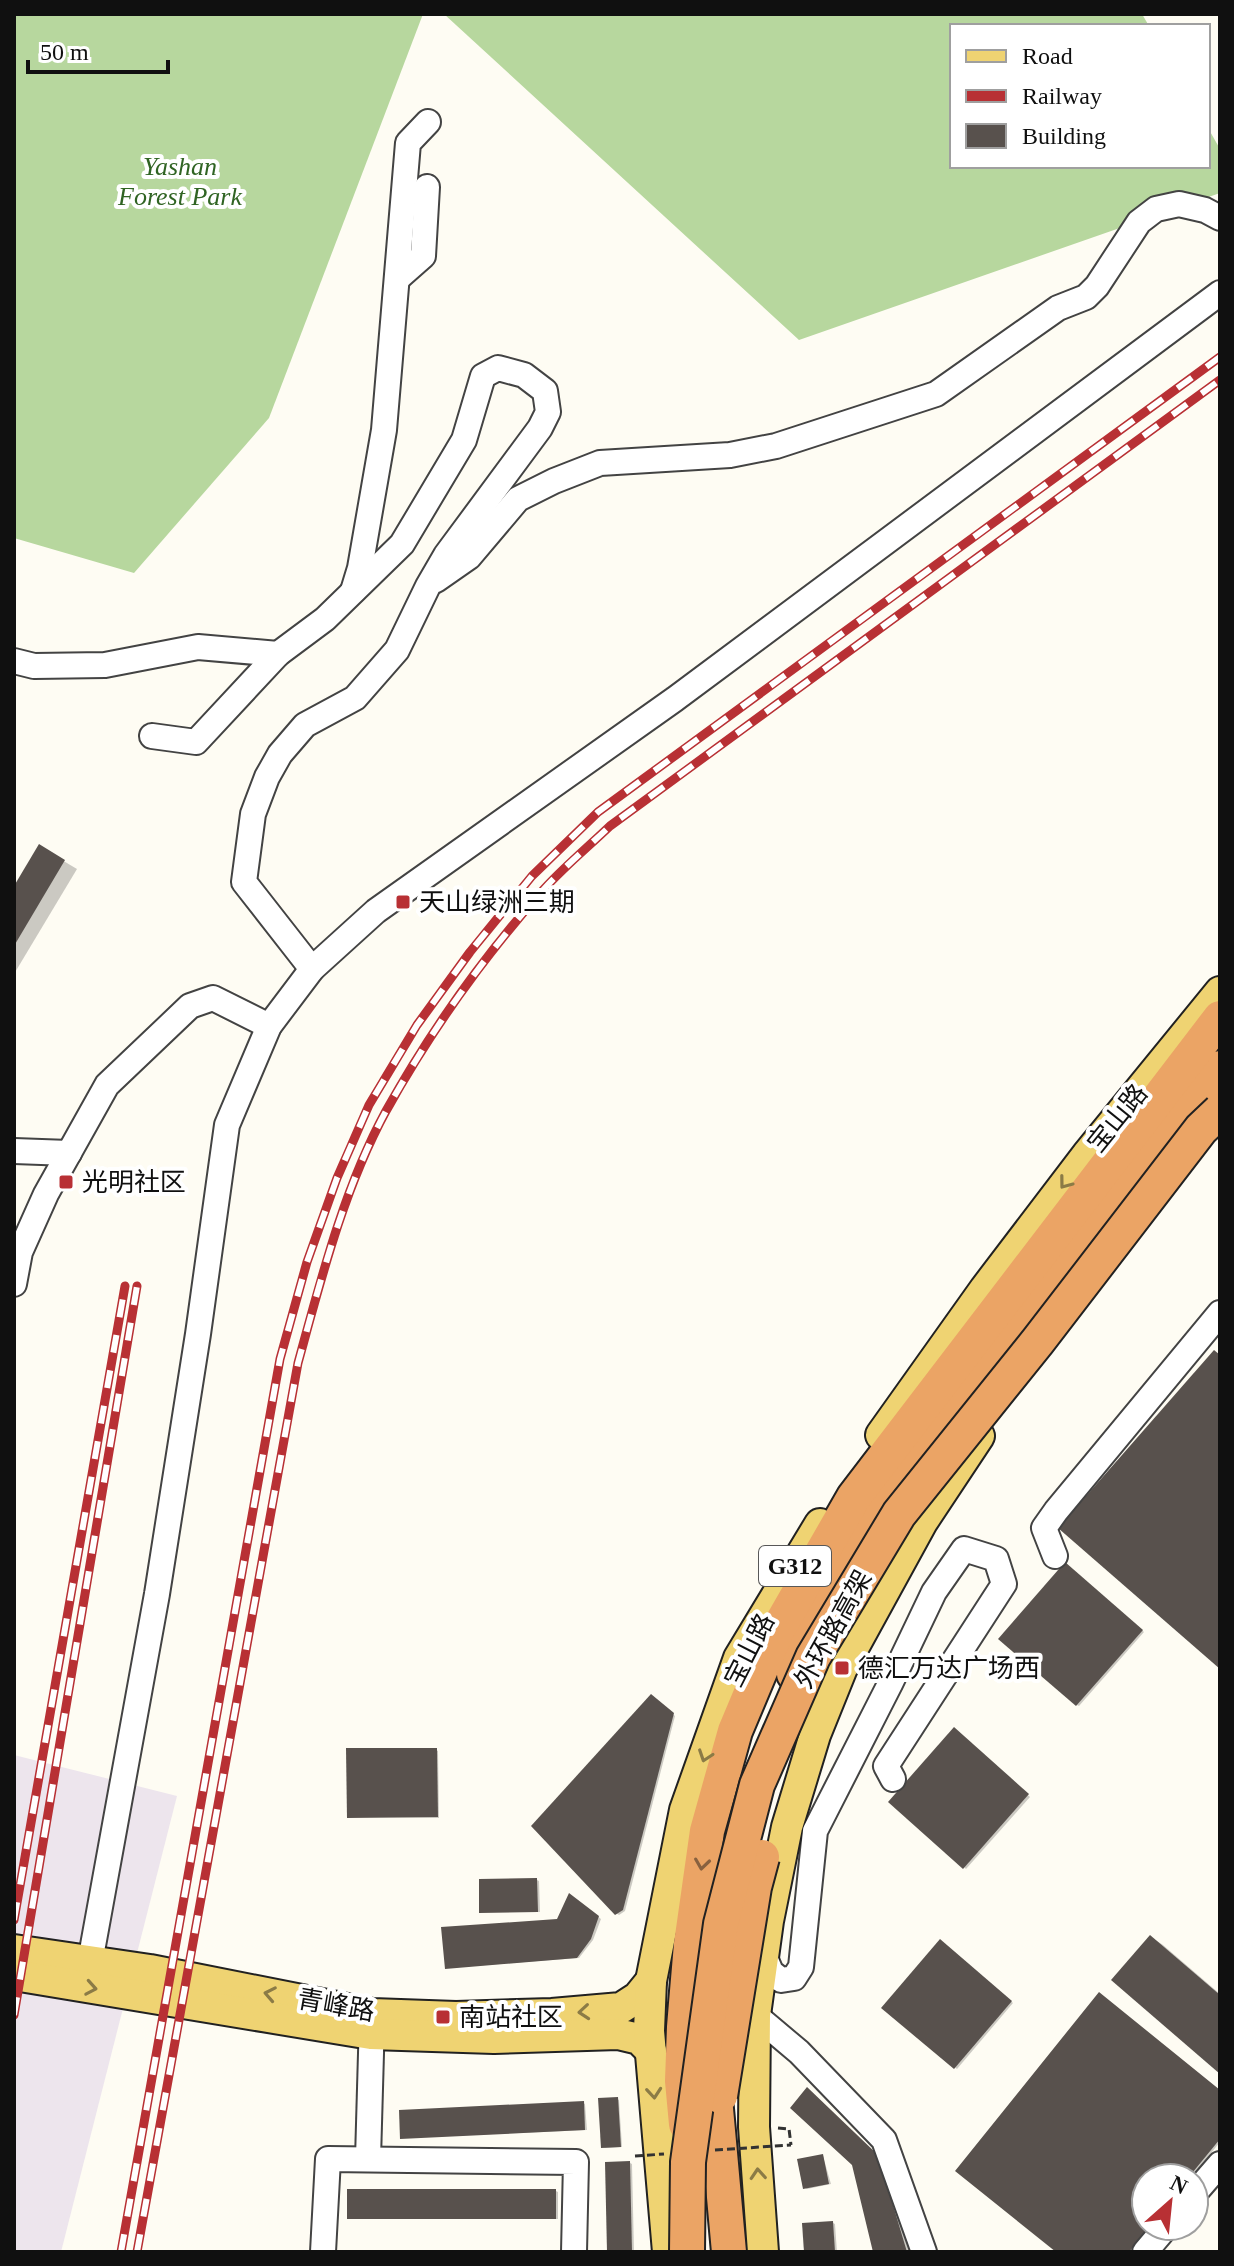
<svg xmlns="http://www.w3.org/2000/svg" width="1234" height="2266" font-family="'Times New Roman','Noto Sans SC',serif">
<style>
.industrial{fill:#ede5ed}
.forest{fill:#b7d79e}
.shadow{fill:#0003}
.building{fill:#58514d}
.lines{fill:none;stroke-linecap:round;stroke-linejoin:round}
.minor-casing{stroke:#434343;stroke-width:28}
.major-casing{stroke:#212121;stroke-width:34}
.highway-casing{stroke:#212121;stroke-width:38}
.path{stroke:#323232;stroke-width:3;stroke-dasharray:8 4;stroke-linecap:butt}
.minor{stroke:#fff;stroke-width:24}
.major{stroke:#efd372;stroke-width:30}
.highway{stroke:#eba465;stroke-width:34}
.rail-casing{stroke:#b83034;stroke-width:9}
.rail{stroke:#fff;stroke-width:6;stroke-dasharray:18;stroke-linecap:butt}
.highway-bridge-casing{stroke:#212121;stroke-width:38;stroke-linecap:butt}
.path-bridge{stroke:#323232;stroke-width:3;stroke-dasharray:8 4;stroke-linecap:butt}
.highway-bridge{stroke:#eba465;stroke-width:34}
.oneway{stroke:#8b7b46}
.oneway2{stroke:#88613f}
.poi-dot{fill:#b83034;stroke:#fff;stroke-width:3}
.labels{text-anchor:middle;stroke-width:8;stroke-linejoin:round;paint-order:stroke}
.shield{fill:#fff;stroke:#585858;stroke-width:2}
.shield-label{font-size:24px;font-weight:bold;fill:#101010}
.park-label{font-size:26px;font-style:italic;fill:#306423;stroke:#fff}
.poi-label{font-size:26px;fill:#101010;stroke:#fff;text-anchor:start}
.street-label{font-size:26px;fill:#101010;stroke:#fff}
</style>
<rect width="100%" height="100%" fill="#fefcf3"/>
<polygon class="industrial" points="14,1755 177,1796 61,2252 14,2252"/>
<g class="forest">
<polygon points="14,14 423,14 269,418 134,573 14,538"/>
<polygon points="444,14 1142,14 1149,26 952,26 952,166 1208,166 1208,128 1220,149 1220,193 799,340"/>
</g>
<g class="shadow">
<polygon points="40,847 77,869 14,974 14,890"/>
<polygon points="1068,1566 1144,1632 1079,1706 1077,1705"/>
<polygon points="652,1696 675,1716 625,1911 619,1915 616,1913"/>
<polygon points="956,1731 1030,1797 966,1869 964,1867"/>
<polygon points="436,1750 438,1751 439,1818 349,1817"/>
<polygon points="537,1880 539,1881 540,1912 481,1912"/>
<polygon points="570,1895 601,1919 593,1940 579,1958 446,1968 559,1921"/>
<polygon points="1151,1937 1163,1945 1220,1994 1220,2072"/>
<polygon points="942,1943 1013,2003 957,2069 884,2008"/>
<polygon points="1220,2092 1220,2142 1191,2178 1146,2178 1146,2226 1153,2226 1132,2252 1059,2252"/>
<polygon points="617,2099 619,2100 622,2147 605,2148 603,2147"/>
<polygon points="583,2103 585,2104 587,2130 402,2138"/>
<polygon points="823,2156 831,2184 807,2189 805,2188"/>
<polygon points="884,2161 911,2252 875,2252"/>
<polygon points="630,2163 632,2164 634,2252 609,2252"/>
<polygon points="556,2191 558,2192 558,2219 349,2218"/>
<polygon points="833,2223 835,2224 837,2252 806,2252"/>
</g>
<g class="building">
<polygon points="39,844 65,860 14,946 14,886"/>
<polygon points="1214,1350 1220,1355 1220,1669 1058,1528"/>
<polygon points="1065,1562 1143,1630 1076,1706 998,1639"/>
<polygon points="651,1694 674,1713 623,1910 615,1915 531,1826"/>
<polygon points="954,1727 1029,1794 963,1869 888,1802"/>
<polygon points="346,1748 437,1748 438,1817 347,1818"/>
<polygon points="537,1878 538,1912 479,1913 479,1879"/>
<polygon points="569,1893 599,1916 591,1939 577,1958 445,1969 441,1927 557,1919"/>
<polygon points="1150,1935 1220,1995 1220,2074 1111,1980"/>
<polygon points="940,1939 1012,2001 954,2069 881,2008"/>
<polygon points="1099,1992 1220,2090 1220,2139 1188,2178 1146,2178 1146,2226 1150,2226 1129,2252 1056,2252 955,2171"/>
<polygon points="807,2087 878,2155 907,2252 873,2252 852,2165 790,2108"/>
<polygon points="618,2097 621,2147 601,2148 598,2098"/>
<polygon points="584,2101 585,2130 400,2139 399,2110"/>
<polygon points="823,2154 829,2184 803,2189 797,2159"/>
<polygon points="630,2161 632,2252 607,2252 605,2162"/>
<rect x="347" y="2189" width="209" height="30"/>
<polygon points="833,2221 835,2252 804,2252 802,2223"/>
</g>
<g class="lines">
<defs>
<g id="minor">
<polyline points="398,278 423,256 427,187"/>
<polyline points="436,580 469,557 518,499 554,481 600,463 730,455 776,446 936,394 1058,308 1086,297 1097,286 1139,222 1156,209 1179,204 1205,210 1220,218"/>
<polyline points="353,591 360,568 384,430 408,143 428,122"/>
<polyline points="14,661 34,666 105,665 198,647 278,654"/>
<polyline points="152,736 196,742 278,654 325,619 402,544 464,440 483,376 498,368 524,375 545,391 548,412 540,428 446,555 428,586 397,650 355,698 305,725 280,754 267,777 253,814 244,882 312,969"/>
<polyline points="14,1151 69,1153"/>
<polyline points="14,1284 20,1252 46,1194 107,1085 190,1006 213,998 269,1026"/>
<polyline points="1055,1556 1044,1528 1056,1511 1220,1313"/>
<polyline points="764,1955 771,1972 781,1980 794,1978 801,1967 815,1831 890,1684 934,1592 964,1549 996,1559 1004,1584 886,1766 893,1779"/>
<polyline points="90,1962 157,1594 198,1334 227,1125 269,1026 312,969 376,911 675,699 1220,293"/>
<polyline points="755,2015 799,2052 884,2140 924,2252"/>
<polyline points="368,2159 372,2018"/>
<polyline points="1194,2194 1220,2164"/>
<polyline points="323,2252 328,2159 576,2162 574,2252"/>
<polyline points="1145,2252 1167,2226"/>
</g>
<g id="major">
<polyline points="881,1435 985,1289 1087,1155 1220,992"/>
<polyline points="14,1950 150,1970 372,2014 456,2017 552,2014 621,2008 638,1997 651,1981"/>
<polyline points="14,1975 371,2034 494,2038 618,2034 639,2039 651,2051"/>
<polyline points="668,2252 649,2031 651,1981 685,1810 739,1658 820,1524"/>
<polyline points="763,2252 754,2127 755,2015 768,1921 787,1827 815,1735 842,1668 922,1522 979,1436"/>
</g>
<g id="highway">
<polyline points="794,1674 814,1617 876,1511 1220,1068"/>
<polyline points="712,2065 729,2252"/>
<polyline points="686,2124 682,2081 684,2027 691,1944 707,1831 735,1731 777,1631 854,1497 1220,1018"/>
</g>
</defs>
<use href="#minor" class="minor-casing"/>
<use href="#major" class="major-casing"/>
<use href="#highway" class="highway-casing"/>
<polyline class="path" points="778,2128 789,2129 791,2145"/>
<use href="#minor" class="minor"/>
<use href="#major" class="major"/>
<use href="#highway" class="highway"/>
<defs>
<g id="rail">
<polyline points="14,1920 125,1286"/>
<polyline points="14,2015 137,1286"/>
<polyline points="121,2252 280,1359 307,1262 337,1178 369,1105 417,1025 470,952 532,876 598,812 1220,357"/>
<path d="M 137,2252 L 298,1363 C 321,1279 344,1188 386,1111 C 430,1032 484,956 544,889 C 564,867 588,847 610,826 L 1220,380"/>
</g>
</defs>
<use href="#rail" class="rail-casing"/>
<use href="#rail" class="rail"/>
<defs>
<g id="highway-bridge">
<polyline points="720,2096 754,1887 762,1857"/>
<polyline points="687,2252 688,2162 721,1924 757,1785 813,1657 899,1514 1038,1341 1201,1129 1220,1111"/>
</g>
</defs>
<use href="#highway-bridge" class="highway-bridge-casing"/>
<g class="path-bridge">
<polyline points="715,2150 791,2145"/>
<polyline points="635,2156 664,2154"/>
</g>
<use href="#highway-bridge" class="highway-bridge"/>
</g>
<defs><path id="oneway-chevron" d="M-2-3.5L2.5 0L-2 3.5" fill="none" stroke-width="1.6" stroke-linecap="round" stroke-linejoin="round" transform="scale(2)"/></defs>
<g class="oneway">
<use href="#oneway-chevron" transform="translate(1065 1183) rotate(127)"/>
<use href="#oneway-chevron" transform="translate(705 1756) rotate(109)"/>
<use href="#oneway-chevron" transform="translate(91 1988) rotate(10)"/>
<use href="#oneway-chevron" transform="translate(270 1994) rotate(-169)"/>
<use href="#oneway-chevron" transform="translate(584 2012) rotate(175)"/>
<use href="#oneway-chevron" transform="translate(654 2093) rotate(85)"/>
<use href="#oneway-chevron" transform="translate(758 2174) rotate(-94)"/>
</g>
<use class="oneway2" href="#oneway-chevron" transform="translate(702 1864) rotate(98)"/>
<g class="poi-dot">
<rect x="395" y="894" width="16" height="16" rx="4"/>
<rect x="58" y="1174" width="16" height="16" rx="4"/>
<rect x="834" y="1660" width="16" height="16" rx="4"/>
<rect x="435" y="2009" width="16" height="16" rx="4"/>
</g>
<g class="labels">
<rect class="shield" x="759" y="1546" width="72" height="40" rx="6"/>
<g class="shield-label">
<text x="795" y="1574">G312</text>
</g>
<g class="park-label">
<text x="180" y="175">Yashan<tspan x="180" dy="30">Forest Park</tspan></text>
</g>
<g class="poi-label">
<text x="419" y="911">天山绿洲三期</text>
<text x="82" y="1191">光明社区</text>
<text x="858" y="1677">德汇万达广场西</text>
<text x="459" y="2026">南站社区</text>
</g>
<g class="street-label">
<text transform="translate(1117 1118) rotate(-51)" y="9">宝山路</text>
<text transform="translate(833 1629) rotate(-61)" y="9">外环路高架</text>
<text transform="translate(749 1650) rotate(-63)" y="9">宝山路</text>
<text transform="translate(336 2005) rotate(10)" y="9">青峰路</text>
</g>
</g>
<rect width="1234" height="2266" fill="none" stroke="#101010" stroke-width="32"/>
<rect x="950" y="24" width="260" height="144" fill="#ffffff" stroke="#9f9f9f" stroke-width="2"/>
<rect x="966" y="50" width="40" height="12" fill="#efd372" stroke="#9f9f9f" stroke-width="2"/>
<text x="1022" y="64" font-size="24" fill="#101010">Road</text>
<rect x="966" y="90" width="40" height="12" fill="#b83034" stroke="#9f9f9f" stroke-width="2"/>
<text x="1022" y="104" font-size="24" fill="#101010">Railway</text>
<rect x="966" y="124" width="40" height="24" fill="#58514d" stroke="#9f9f9f" stroke-width="2"/>
<text x="1022" y="144" font-size="24" fill="#101010">Building</text>
<g transform="translate(1170 2202) rotate(27)"><circle r="38" fill="#ffffff" stroke="#9f9f9f" stroke-width="2"/>
<path d="M0-6L14 30L0 20L-14 30Z" fill="#b83034"/>
<text y="-12" font-size="22" font-weight="bold" text-anchor="middle" fill="#101010">N</text>
</g>
<path d="M28 60v12h140v-12" fill="none" stroke="#101010" stroke-width="4"/>
<text x="40" y="60" font-size="24" fill="#101010" stroke="#ffffff" stroke-width="6" paint-order="stroke">50 m</text>
</svg>
